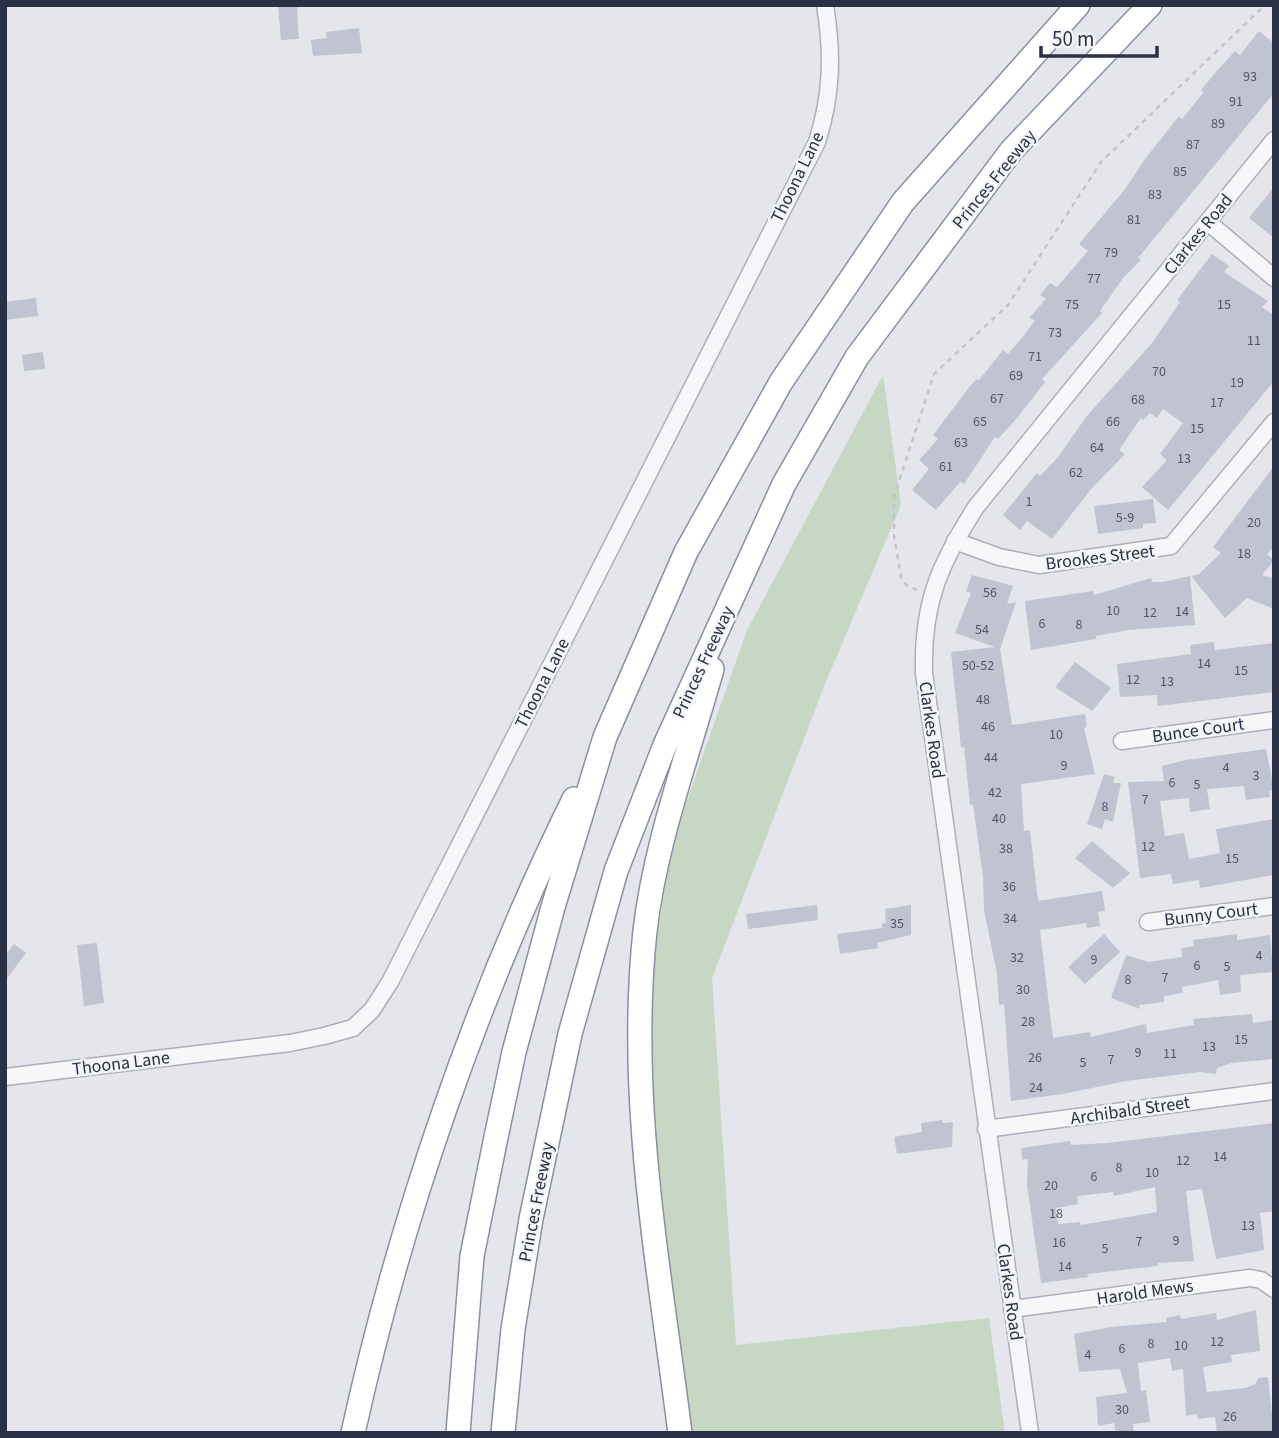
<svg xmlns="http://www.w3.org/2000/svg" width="1279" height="1438" font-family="'Source Sans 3',sans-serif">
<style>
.green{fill:#c6d7c4}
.building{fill:#c0c4d0;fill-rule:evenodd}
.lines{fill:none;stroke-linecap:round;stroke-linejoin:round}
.minor-casing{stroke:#acafba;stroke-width:19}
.highway-casing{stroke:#8a90a4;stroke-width:26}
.path{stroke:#c2c3cb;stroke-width:2.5;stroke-dasharray:5 5;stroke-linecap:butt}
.minor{stroke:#f7f7fa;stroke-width:16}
.highway{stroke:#fff;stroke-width:23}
.labels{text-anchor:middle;stroke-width:5;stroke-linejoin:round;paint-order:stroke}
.number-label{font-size:14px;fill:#505568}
.street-label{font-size:18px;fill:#2a3046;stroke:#f4f5f9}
</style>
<rect width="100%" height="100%" fill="#e4e6ec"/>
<polygon class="green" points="883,375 901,505 825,684 712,978 736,1345 989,1318 1005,1433 693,1433 673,1307 650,1072 653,965 669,860 683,812 747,630"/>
<g class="building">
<polygon points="278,5 297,5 299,39 281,40"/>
<polygon points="359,28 362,53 313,56 311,40 327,38 326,32"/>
<polygon points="1259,31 1274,43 1274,93 1138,258 1141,260 1123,278 1100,311 1102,313 1042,379 1045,382 1018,417 998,439 995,437 964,484 960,482 936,510 912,490 929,469 919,460 938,439 933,435 968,389 976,379 979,380 1003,350 1008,354 1025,334 1035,320 1029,318 1046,299 1040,295 1050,283 1057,287 1088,251 1079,244 1126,188 1145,159 1179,116 1182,119 1204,92 1201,90 1216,72 1235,51 1240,55"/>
<polygon points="1274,187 1274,238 1249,218"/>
<polygon points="1212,254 1229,266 1224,272 1268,301 1262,307 1274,315 1274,381 1168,510 1142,487 1167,460 1160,454 1183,423 1163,409 1157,418 1150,413 1143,420 1141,418 1119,450 1125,454 1092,488 1052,539 1027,521 1020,530 1003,515 1037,473 1040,476 1059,456 1086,417 1152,343 1180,302 1177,300"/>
<polygon points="36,298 38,316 5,320 5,302"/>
<polygon points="43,352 45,369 24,371 22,355"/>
<polygon points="1274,466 1274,547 1267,554 1274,560 1262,575 1274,579 1274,609 1247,598 1225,618 1191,576 1199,574 1221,553 1213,547"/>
<polygon points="1153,499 1156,523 1143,524 1143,528 1098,534 1094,506"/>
<polygon points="972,575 1013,586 1007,604 1016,602 1000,649 1012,725 1085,714 1087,727 1084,728 1095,774 1021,784 1024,831 1030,830 1038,901 1102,891 1105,911 1098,912 1100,926 1087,928 1086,923 1040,930 1053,1038 1090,1032 1091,1037 1146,1024 1147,1033 1194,1025 1193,1019 1252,1014 1253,1023 1274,1020 1274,1059 1231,1063 1217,1068 1216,1074 1200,1072 1126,1081 1063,1094 1011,1101 1004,1004 999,1005 997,974 984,910 983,877 973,804 970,805 964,747 961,748 951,652 995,647 955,633 971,593 966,591"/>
<polygon points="1190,576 1195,625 1128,630 1096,636 1096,639 1031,650 1025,601 1093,591 1094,595 1151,578 1152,582 1162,582"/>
<polygon points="1214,642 1215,650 1274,643 1274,692 1158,706 1157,695 1120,697 1117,664 1191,654 1190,645"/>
<polygon points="1075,662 1111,688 1092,711 1055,687"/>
<polygon points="1266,749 1274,790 1269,791 1270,797 1246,800 1244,786 1207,789 1210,809 1190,812 1189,798 1160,801 1165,836 1184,833 1189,859 1220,853 1216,829 1274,819 1274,875 1200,888 1199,880 1173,884 1171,874 1140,878 1128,782 1164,781 1162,766 1186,760"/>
<polygon points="1104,774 1115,777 1113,783 1121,783 1113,822 1105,819 1102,829 1087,824"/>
<polygon points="1092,841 1130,873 1113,888 1075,858"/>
<polygon points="817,905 818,920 748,929 746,914"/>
<polygon points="911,905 911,935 877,943 878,948 840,954 837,934 882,928 882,924 886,923 885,909"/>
<polygon points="1104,934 1120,952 1085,984 1068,967"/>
<polygon points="1237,934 1237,940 1270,935 1273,972 1240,975 1241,992 1220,995 1218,980 1182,987 1183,993 1164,996 1164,1002 1139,1005 1140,1009 1111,998 1126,955 1148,962 1182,957 1181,948 1194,946 1193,940"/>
<polygon points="97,943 104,1003 84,1006 77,945"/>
<polygon points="14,944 26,953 5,981 5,956"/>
<polygon points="942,1120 943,1123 953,1122 952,1147 897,1154 894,1137 922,1132 921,1123"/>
<path d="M 1274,1123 L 1274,1211 L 1260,1213 L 1264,1250 L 1216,1259 L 1202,1189 L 1186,1191 L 1194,1261 L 1158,1263 L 1158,1266 L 1087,1274 L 1088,1277 L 1041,1283 L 1027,1185 L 1028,1159 L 1022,1160 L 1021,1148 L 1070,1141 L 1071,1145 L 1107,1143 ZM 1155,1187 L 1157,1212 L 1081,1225 L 1080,1222 L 1058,1224 L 1056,1208 L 1078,1204 L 1077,1196 L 1113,1192 L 1114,1196 Z"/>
<polygon points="1256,1310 1260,1351 1231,1355 1232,1362 1203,1367 1207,1392 1245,1388 1256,1384 1258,1378 1268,1377 1274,1433 1217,1433 1215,1417 1198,1419 1197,1414 1186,1416 1183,1369 1172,1371 1170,1358 1138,1363 1141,1391 1146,1390 1150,1422 1133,1424 1134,1433 1116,1433 1114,1423 1098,1426 1096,1397 1127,1393 1120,1369 1079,1372 1074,1334 1111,1327 1167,1322 1166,1318 1180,1315 1181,1319 1216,1313 1217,1320"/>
</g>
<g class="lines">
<defs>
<g id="minor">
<polyline points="1208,222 1274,278"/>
<polyline points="955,541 999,557 1039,565 1171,546 1274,422"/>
<polyline points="1122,741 1274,720"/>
<polyline points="1148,922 1274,906"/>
<path d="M 5,1077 L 290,1043 L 324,1036 L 353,1028 L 372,1010 L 390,982 L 817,142 C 832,95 833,54 825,5"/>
<polyline points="986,1129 1274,1091"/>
<polyline points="1012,1309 1250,1278 1261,1280 1274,1289"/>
<path d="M 1030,1433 L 924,673 C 922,604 939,565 976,507 L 1274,140"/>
</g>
<g id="highway">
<path d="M 353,1433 C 400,1219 477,995 574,799"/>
<polyline points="458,1433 472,1256 495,1142 514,1052 553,907 605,737 686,552 781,382 903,202 1078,5"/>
<polyline points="503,1433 513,1329 531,1219 570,1034 616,871 665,745 784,484 857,357 1011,151 1150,5"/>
<path d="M 680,1433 C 659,1266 627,1099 645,931 C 655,843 688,755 712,669"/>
</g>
</defs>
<use href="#minor" class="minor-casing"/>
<use href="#highway" class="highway-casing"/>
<polyline class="path" points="917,590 906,585 901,577 894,535 894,497 934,374 1008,305 1101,162 1265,5"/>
<use href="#minor" class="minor"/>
<use href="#highway" class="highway"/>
</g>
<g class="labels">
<g class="number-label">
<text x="1250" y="81">93</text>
<text x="1236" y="106">91</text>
<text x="1218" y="128">89</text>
<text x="1193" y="149">87</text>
<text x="1180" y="176">85</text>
<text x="1155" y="199">83</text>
<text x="1134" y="224">81</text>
<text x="1111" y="257">79</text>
<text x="1094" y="283">77</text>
<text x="1072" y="309">75</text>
<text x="1224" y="309">15</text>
<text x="1055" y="337">73</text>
<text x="1254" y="345">11</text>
<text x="1035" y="361">71</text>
<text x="1159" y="376">70</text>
<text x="1016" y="380">69</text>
<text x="1237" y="387">19</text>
<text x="997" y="403">67</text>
<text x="1138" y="404">68</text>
<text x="1217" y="407">17</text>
<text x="980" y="426">65</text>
<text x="1113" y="426">66</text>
<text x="1197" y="433">15</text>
<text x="961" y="447">63</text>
<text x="1097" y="452">64</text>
<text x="1184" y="463">13</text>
<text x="946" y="471">61</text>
<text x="1076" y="477">62</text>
<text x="1029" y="506">1</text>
<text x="1125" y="522">5-9</text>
<text x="1254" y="527">20</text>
<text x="1244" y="558">18</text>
<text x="990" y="597">56</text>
<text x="1113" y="615">10</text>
<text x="1182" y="616">14</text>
<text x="1150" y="617">12</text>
<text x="1042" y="628">6</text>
<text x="1079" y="629">8</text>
<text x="982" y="634">54</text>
<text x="1204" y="668">14</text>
<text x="978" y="670">50-52</text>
<text x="1241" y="675">15</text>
<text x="1133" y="684">12</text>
<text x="1167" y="686">13</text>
<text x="983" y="704">48</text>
<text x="988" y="731">46</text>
<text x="1056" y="739">10</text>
<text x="991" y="762">44</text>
<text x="1064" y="770">9</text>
<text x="1226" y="772">4</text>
<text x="1256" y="780">3</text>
<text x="1172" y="787">6</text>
<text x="1197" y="789">5</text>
<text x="995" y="797">42</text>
<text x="1145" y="804">7</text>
<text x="1105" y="811">8</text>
<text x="999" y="823">40</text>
<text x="1148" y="851">12</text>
<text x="1006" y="853">38</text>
<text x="1232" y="863">15</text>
<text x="1009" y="891">36</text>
<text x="1010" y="923">34</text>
<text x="897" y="928">35</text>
<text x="1259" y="960">4</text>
<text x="1017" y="962">32</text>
<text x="1094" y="964">9</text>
<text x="1197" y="970">6</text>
<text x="1227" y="971">5</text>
<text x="1165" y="982">7</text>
<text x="1128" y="984">8</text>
<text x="1023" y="994">30</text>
<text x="1028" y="1026">28</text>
<text x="1241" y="1044">15</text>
<text x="1209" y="1051">13</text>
<text x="1138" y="1057">9</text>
<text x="1170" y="1058">11</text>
<text x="1035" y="1062">26</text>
<text x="1111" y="1064">7</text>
<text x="1083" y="1067">5</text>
<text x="1036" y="1092">24</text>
<text x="1220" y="1161">14</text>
<text x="1183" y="1165">12</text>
<text x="1119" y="1172">8</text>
<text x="1152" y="1177">10</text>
<text x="1094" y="1181">6</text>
<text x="1051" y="1190">20</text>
<text x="1056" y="1218">18</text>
<text x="1248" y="1230">13</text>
<text x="1176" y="1245">9</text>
<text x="1139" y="1246">7</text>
<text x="1059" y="1247">16</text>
<text x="1105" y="1253">5</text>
<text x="1065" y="1271">14</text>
<text x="1217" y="1346">12</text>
<text x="1151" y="1348">8</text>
<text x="1181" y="1350">10</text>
<text x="1122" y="1353">6</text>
<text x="1088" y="1359">4</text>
<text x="1122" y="1414">30</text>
<text x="1230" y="1421">26</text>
</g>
<g class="street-label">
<text transform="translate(797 177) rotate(-64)" y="6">Thoona Lane</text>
<text transform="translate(994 179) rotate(-51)" y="6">Princes Freeway</text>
<text transform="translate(1198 234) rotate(-51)" y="6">Clarkes Road</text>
<text transform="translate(1100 557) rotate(-7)" y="6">Brookes Street</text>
<text transform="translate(703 662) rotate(-65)" y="6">Princes Freeway</text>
<text transform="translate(542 683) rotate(-63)" y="6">Thoona Lane</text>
<text transform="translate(932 730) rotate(82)" y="6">Clarkes Road</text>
<text transform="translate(1198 730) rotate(-8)" y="6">Bunce Court</text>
<text transform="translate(1211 914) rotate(-7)" y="6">Bunny Court</text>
<text transform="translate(121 1063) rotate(-7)" y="6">Thoona Lane</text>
<text transform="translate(1130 1110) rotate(-8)" y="6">Archibald Street</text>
<text transform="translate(536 1202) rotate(-79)" y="6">Princes Freeway</text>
<text transform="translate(1010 1292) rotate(82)" y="6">Clarkes Road</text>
<text transform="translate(1145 1292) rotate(-8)" y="6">Harold Mews</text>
</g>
</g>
<rect width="1279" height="1438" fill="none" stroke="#2a3046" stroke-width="14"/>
<path d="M1041 46v10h116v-10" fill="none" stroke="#2a3046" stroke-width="3.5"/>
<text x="1052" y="46" font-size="21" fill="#2a3046" stroke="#f4f5f9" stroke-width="5" paint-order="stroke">50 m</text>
</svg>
